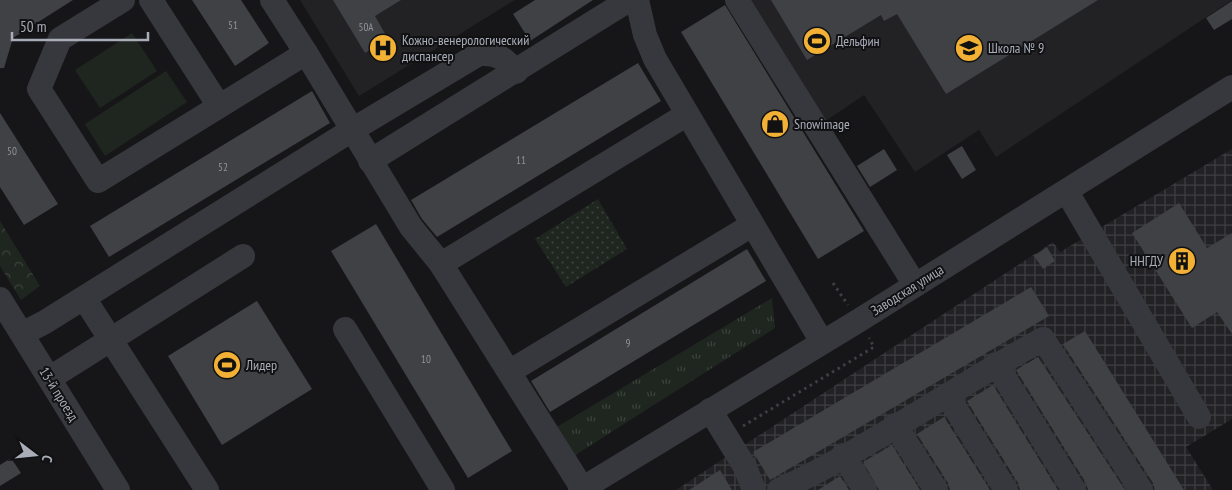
<svg xmlns="http://www.w3.org/2000/svg" width="1232" height="490" font-family="'PT Sans Narrow',sans-serif">
<style>
.built{fill:#222225}
.industrial{fill:url(#industrial-grid)}
.grass{fill:url(#grass-tufts)}
.forest{fill:url(#forest-crowns)}
.park{fill:url(#park-dots)}
.pitch{fill:#1e261f}
.building{fill:#404145}
.lines{fill:none;stroke-linecap:round;stroke-linejoin:round}
.path{stroke:#3d3f44;stroke-width:3;stroke-dasharray:2.5 4;stroke-linecap:butt}
.minor{stroke:#37383d;stroke-width:24}
.labels{text-anchor:middle;stroke-width:4;stroke-linejoin:round;paint-order:stroke}
.number-label{font-size:11px;fill:#8e929b}
.poi-label{font-size:14px;fill:#a8adb8;stroke:#111113;text-anchor:start}
.street-label{font-size:14px;fill:#a8adb8;stroke:#111113}
</style>
<defs>
<pattern id="industrial-grid" width="8" height="8" patternUnits="userSpaceOnUse" patternTransform="scale(1.25)"><rect width="8" height="8" fill="#222225"/><path d="M0 4h8M4 0v8" fill="none" stroke="#3f3f43"/></pattern>
<pattern id="grass-tufts" width="24" height="20" patternUnits="userSpaceOnUse" patternTransform="scale(1.25)"><rect width="24" height="20" fill="#1e261f"/><path d="M3 7l-1-3M5 7V3M7 7l1-3M15 17l-1-3M17 17v-4M19 17l1-3" fill="none" stroke="#3c433d"/></pattern>
<pattern id="forest-crowns" width="20" height="18" patternUnits="userSpaceOnUse" patternTransform="scale(1.25)"><rect width="20" height="18" fill="#1e261f"/><path d="M2 6a3 3 0 1 1 6 0M12 15a3 3 0 1 1 6 0" fill="none" stroke="#3c433d"/></pattern>
<pattern id="park-dots" width="8" height="8" patternUnits="userSpaceOnUse" patternTransform="scale(1.25)"><rect width="8" height="8" fill="#1e261f"/><path d="M2 2h.1M6 6h.1" fill="none" stroke="#3c433d" stroke-width="1.8" stroke-linecap="round"/></pattern>
</defs>
<rect width="100%" height="100%" fill="#161618"/>
<g class="built">
<polygon points="300,0 515,0 359,96"/>
<polygon points="749,0 1232,0 996,157 979,130 915,172 864,95 824,122"/>
</g>
<polygon class="industrial" points="1232,149 1232,419 1186,447 1213,490 676,490 1053,242 1060,252"/>
<polygon class="grass" points="772,298 775,328 569,459 550,431"/>
<polygon class="forest" points="0,221 40,286 21,300 0,266"/>
<polygon class="park" points="598,199 627,249 566,287 535,239"/>
<g class="pitch">
<polygon points="132,33 157,71 100,108 75,70"/>
<polygon points="166,71 187,102 105,156 85,124"/>
</g>
<g class="building">
<polygon points="0,0 73,0 13,38 4,68 0,68"/>
<polygon points="192,0 241,0 269,43 235,66"/>
<polygon points="333,0 401,0 375,16 388,39 365,53"/>
<polygon points="535,0 593,0 530,41 513,14"/>
<polygon points="771,0 1098,0 946,94 897,14 884,21 881,15 807,60"/>
<polygon points="1232,1 1232,19 1214,30 1206,18"/>
<polygon points="725,5 864,231 818,259 681,32"/>
<polygon points="638,63 661,101 437,237 422,219 411,200"/>
<polygon points="312,91 330,123 109,257 90,226"/>
<polygon points="0,113 58,204 24,225 0,187"/>
<polygon points="962,146 976,170 962,179 947,155"/>
<polygon points="884,149 897,170 870,187 857,166"/>
<polygon points="1179,203 1207,248 1232,233 1232,334 1217,312 1192,328 1132,233"/>
<polygon points="376,224 512,451 468,478 331,251"/>
<polygon points="1047,247 1055,261 1043,269 1034,256"/>
<polygon points="747,249 766,281 550,412 531,381"/>
<polygon points="1031,287 1049,316 770,480 753,452"/>
<polygon points="257,301 312,389 222,445 168,356"/>
<polygon points="1085,331 1184,490 1155,490 1153,483 1063,344"/>
<polygon points="1038,357 1125,490 1088,490 1086,483 1016,370"/>
<polygon points="993,385 1058,490 1020,490 1018,483 967,401"/>
<polygon points="944,417 990,490 950,490 948,483 917,434"/>
<polygon points="892,445 920,490 879,490 863,462"/>
<polygon points="11,458 21,473 0,486 0,465"/>
<polygon points="720,470 732,490 689,490"/>
<polygon points="840,476 849,490 818,490"/>
</g>
<g class="lines">
<g class="path">
<polyline points="833,283 848,305"/>
<polyline points="743,426 874,347 869,338"/>
</g>
<g class="minor">
<polyline points="123,0 60,39 39,89 98,181 306,53 272,0"/>
<polyline points="151,0 219,106"/>
<polyline points="637,0 645,35 655,59 822,342"/>
<polyline points="737,0 915,285"/>
<polyline points="306,53 411,227 441,264 582,488"/>
<polyline points="370,161 629,0"/>
<polyline points="1067,192 1199,417"/>
<polyline points="441,264 686,115"/>
<polyline points="84,298 207,490"/>
<polyline points="0,299 118,490"/>
<polyline points="345,329 443,490"/>
<path d="M 22,334 L 45,322 L 352,130 L 479,54 C 498,53 504,58 516,72"/>
<polyline points="996,364 1074,490"/>
<polyline points="509,372 752,225"/>
<polyline points="50,378 243,256"/>
<polyline points="947,395 1006,490"/>
<polyline points="710,410 745,467 754,490"/>
<polyline points="895,425 936,490"/>
<polyline points="843,455 865,490"/>
<polyline points="580,490 858,321 1232,87"/>
<path d="M 779,490 C 871,448 954,387 1043,339 L 1141,490"/>
</g>
</g>
<defs>
<symbol id="stadium-disc" viewBox="-11 -11 22 22"><circle r="9.5" fill="#f2b134" stroke="#111113"/><path d="M0-5a6.5 5 0 1 0 0 10a6.5 5 0 1 0 0-10ZM-3.5-1.8h7v3.6h-7Z" fill="#111"/></symbol>
<symbol id="hospital-disc" viewBox="-11 -11 22 22"><circle r="9.5" fill="#f2b134" stroke="#111113"/><path d="M-5-5h3v3.5h4V-5h3V5h-3V1.5h-4V5h-3Z" fill="#111"/></symbol>
<symbol id="school-disc" viewBox="-11 -11 22 22"><circle r="9.5" fill="#f2b134" stroke="#111113"/><path d="M0-5L7-2L0 1L-7-2ZM-4 1L0 2.5L4 1V4Q0 6-4 4Z" fill="#111"/></symbol>
<symbol id="shop-disc" viewBox="-11 -11 22 22"><circle r="9.5" fill="#f2b134" stroke="#111113"/><path d="M-5-2.5h2.3a2.7 3.5 0 0 1 5.4 0H5L5.5 6h-11ZM-1.5-2.5h3a1.5 2.3 0 0 0-3 0Z" fill="#111"/></symbol>
<symbol id="building-disc" viewBox="-11 -11 22 22"><circle r="9.5" fill="#f2b134" stroke="#111113"/><path d="M-4-6H4V6H1V3H-1V6H-4ZM-2.5-4.3h1.7v1.8h-1.7ZM.8-4.3h1.7v1.8H.8ZM-2.5-1h1.7V.8h-1.7ZM.8-1h1.7V.8H.8Z" fill="#111"/></symbol>
</defs>
<g fill-rule="evenodd">
<use href="#stadium-disc" x="801" y="25" width="32" height="32"/>
<use href="#hospital-disc" x="367" y="32" width="32" height="32"/>
<use href="#school-disc" x="953" y="32" width="32" height="32"/>
<use href="#shop-disc" x="759" y="108" width="32" height="32"/>
<use href="#building-disc" x="1166" y="245" width="32" height="32"/>
<use href="#stadium-disc" x="211" y="349" width="32" height="32"/>
</g>
<g class="labels">
<g class="number-label">
<text x="233" y="29">51</text>
<text x="366" y="31">50А</text>
<text x="12" y="155">50</text>
<text x="521" y="164">11</text>
<text x="223" y="171">52</text>
<text x="628" y="347">9</text>
<text x="426" y="363">10</text>
</g>
<g class="poi-label">
<text x="402" y="45">Кожно-венерологический<tspan x="402" dy="16">диспансер</tspan></text>
<text x="836" y="46">Дельфин</text>
<text x="988" y="53">Школа № 9</text>
<text x="794" y="129">Snowimage</text>
<text x="1163" y="266" text-anchor="end">ННГДУ</text>
<text x="246" y="370">Лидер</text>
</g>
<g class="street-label">
<text transform="translate(907 290) rotate(-32)" y="5">Заводская улица</text>
<text transform="translate(59 394) rotate(58)" y="5">13-й проезд</text>
</g>
</g>
<g transform="translate(35 455) rotate(106)" stroke="#111113" stroke-width="4" paint-order="stroke">
<path d="M0-4L9 19L0 12L-9 19Z" fill="#a8adb8"/>
<text y="-8" font-size="14" font-weight="bold" text-anchor="middle" fill="#a8adb8">С</text>
</g>
<path d="M12 32v8h136v-8" fill="none" stroke="#a8adb8" stroke-width="2.5"/>
<text x="20" y="32" font-size="15" fill="#a8adb8" stroke="#111113" stroke-width="4" paint-order="stroke">50 m</text>
</svg>
